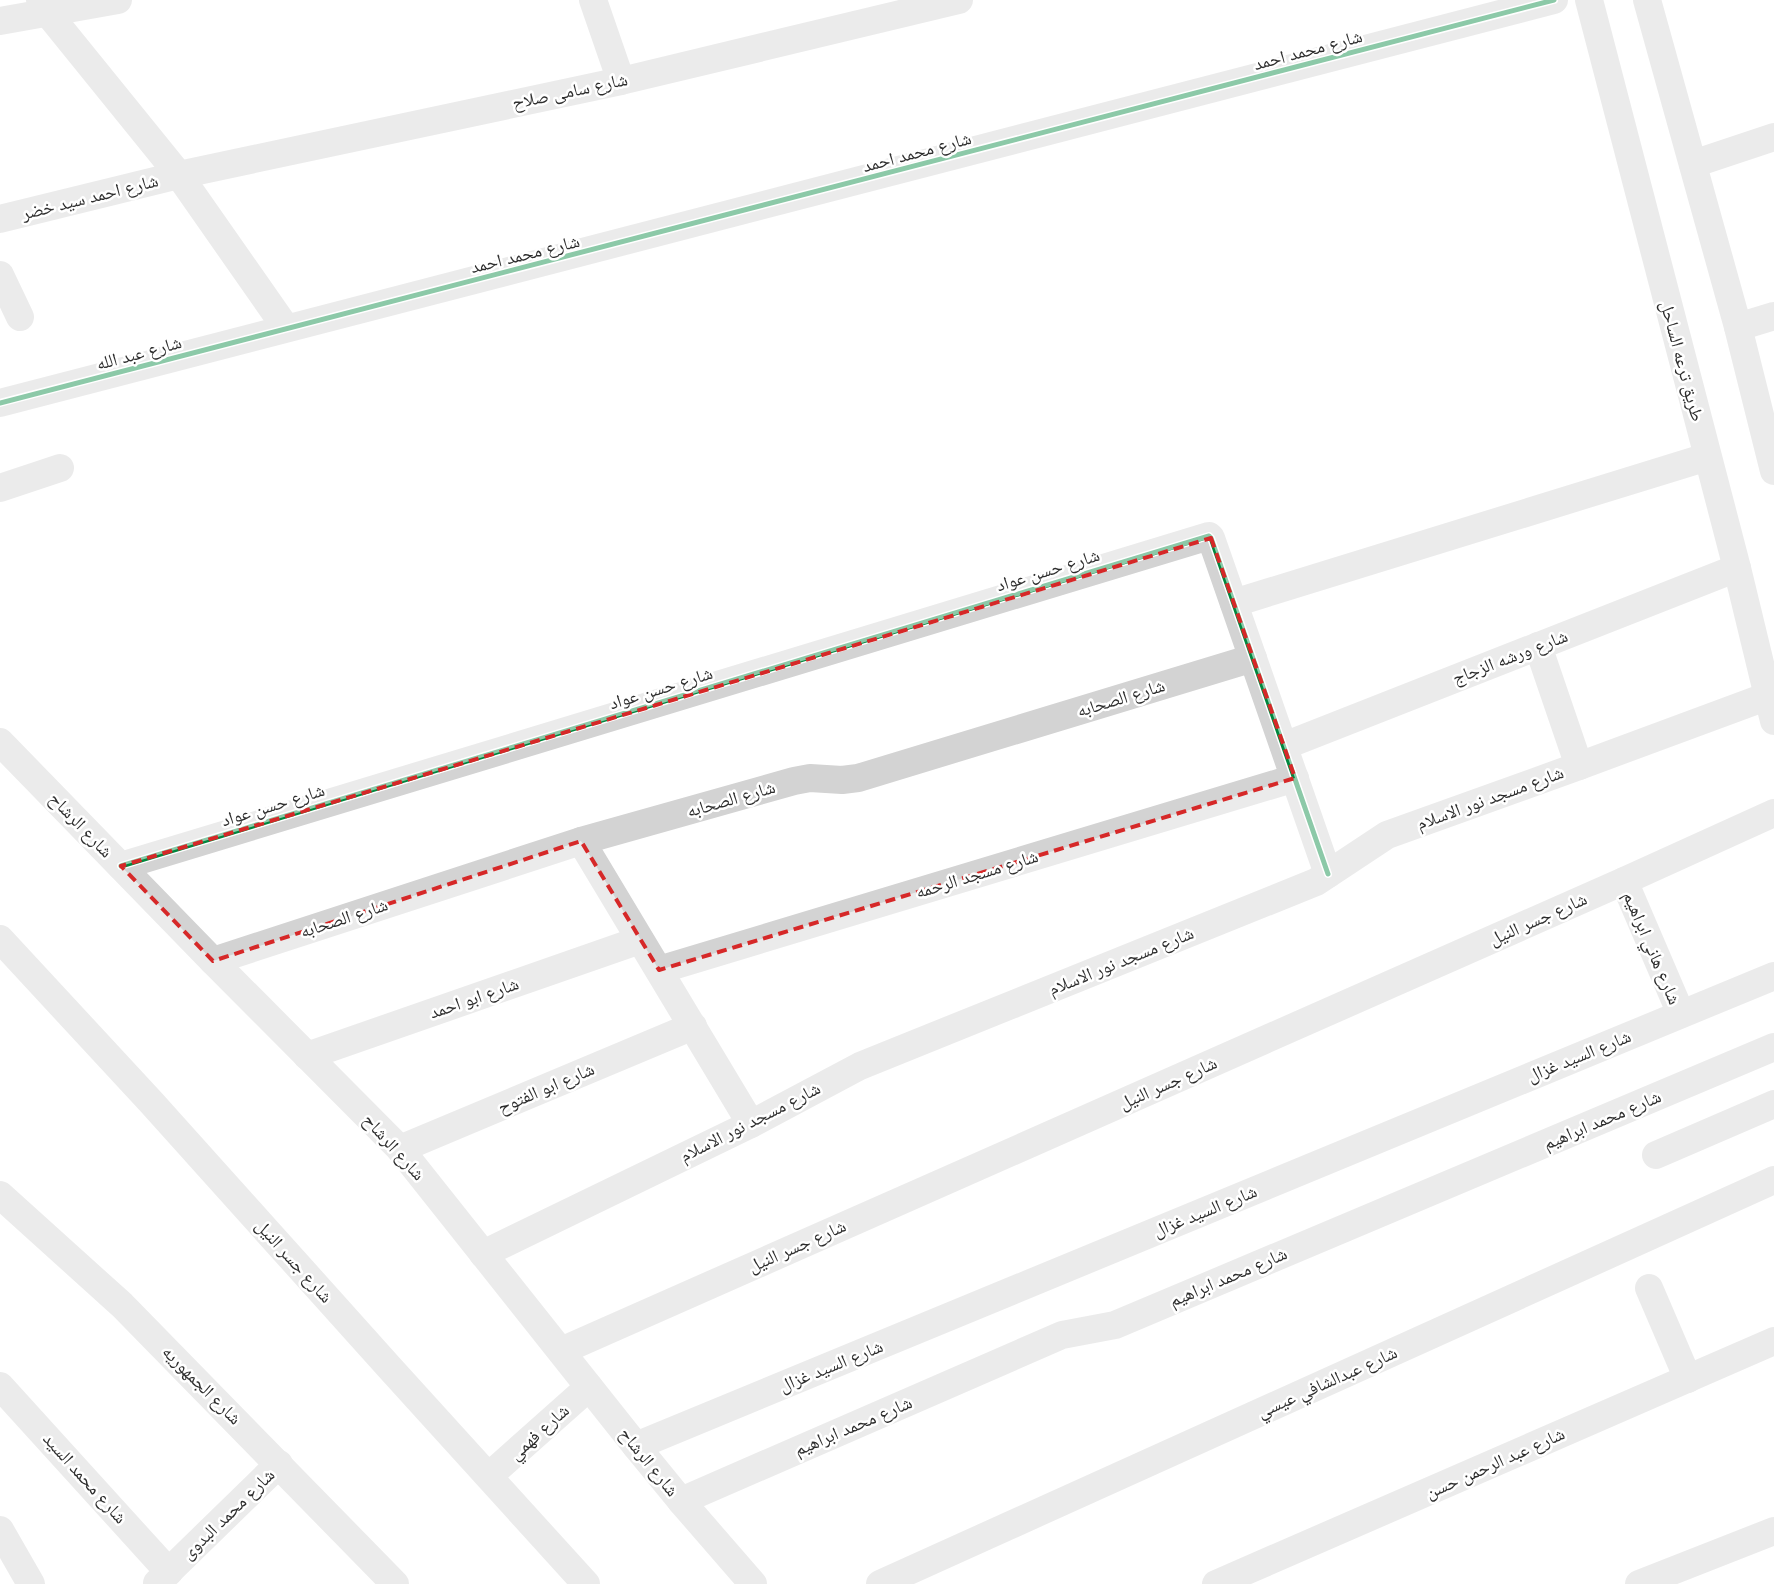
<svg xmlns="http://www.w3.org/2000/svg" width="1774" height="1584" font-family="'PT Sans','Noto Naskh Arabic',sans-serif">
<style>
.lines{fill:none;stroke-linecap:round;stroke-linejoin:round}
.minor{stroke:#d3d3d3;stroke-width:28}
.cycleway-casing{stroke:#fff;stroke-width:8}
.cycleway{stroke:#00873e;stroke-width:5}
.marked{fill:none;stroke:#d62828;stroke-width:4;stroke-dasharray:10 6;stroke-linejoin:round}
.labels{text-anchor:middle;stroke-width:5;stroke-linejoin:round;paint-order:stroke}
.street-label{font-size:18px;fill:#2e2e2e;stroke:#fff}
</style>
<rect width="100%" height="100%" fill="#fff"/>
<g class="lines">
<g class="minor">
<polyline points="40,0 47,12 179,175 286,328"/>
<polyline points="593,0 621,81"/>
<polyline points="1589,0 1737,568 1774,721"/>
<polyline points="1647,0 1738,327 1774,471"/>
<polyline points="0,21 118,0"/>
<polyline points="1693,164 1774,137"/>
<polyline points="0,219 179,175 621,81 959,0"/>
<polyline points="0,275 20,317"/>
<polyline points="1738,327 1774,316"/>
<polyline points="0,403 1554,0"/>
<polyline points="0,488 60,468"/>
<polyline points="1234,603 1707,457"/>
<polyline points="1538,646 1579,766"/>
<polyline points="0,742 213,961 400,1149 636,1446 681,1501 753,1584"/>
<polyline points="1284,746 1737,568"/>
<polyline points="581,841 751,1124"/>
<polyline points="121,866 1209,536 1211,538 1328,874"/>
<polyline points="1624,881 1681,1014"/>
<polyline points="0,939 151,1102 389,1367 586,1584"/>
<polyline points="213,961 581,841 794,781 810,778 842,780 858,778 1253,658"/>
<polyline points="659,970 1295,778"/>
<polyline points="307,1056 640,940"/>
<polyline points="400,1149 693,1026"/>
<polyline points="1656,1155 1774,1104"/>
<polyline points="0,1195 122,1305 395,1584"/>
<polyline points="483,1254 751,1124 860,1066 1316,882 1387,835 1579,766 1768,696"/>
<polyline points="1649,1288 1688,1379"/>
<polyline points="561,1351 1624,881 1774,813"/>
<polyline points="0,1386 169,1572"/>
<polyline points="636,1446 1774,976"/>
<polyline points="489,1476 589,1387"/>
<polyline points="681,1501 1062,1335 1115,1325 1774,1047"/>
<polyline points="0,1530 31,1584"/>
<polyline points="157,1583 279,1464"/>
<polyline points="880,1584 1774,1180"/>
<polyline points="1216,1584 1774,1341"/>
<polyline points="1639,1584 1774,1531"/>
</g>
<defs>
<g id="cycleway">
<polyline points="0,403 1554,0"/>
<polyline points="121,866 1209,536 1211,538 1328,874"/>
</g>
</defs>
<use href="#cycleway" class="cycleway-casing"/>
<use href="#cycleway" class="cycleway"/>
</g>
<path d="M0 0H1774V1584H0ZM 1211,538 L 1295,778 L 659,970 L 581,841 L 213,961 L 121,866 Z" fill="#fff" fill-opacity=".55" fill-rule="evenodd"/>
<path class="marked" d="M 1211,538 L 1295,778 L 659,970 L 581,841 L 213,961 L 121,866 Z"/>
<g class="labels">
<g class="street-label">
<text transform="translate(1308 50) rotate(-15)" y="6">شارع محمد احمد</text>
<text transform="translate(570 91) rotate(-12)" y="6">شارع سامى صلاح</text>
<text transform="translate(917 152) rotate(-15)" y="6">شارع محمد احمد</text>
<text transform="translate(90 197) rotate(-14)" y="6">شارع احمد سيد خضر</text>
<text transform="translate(525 254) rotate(-14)" y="6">شارع محمد احمد</text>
<text transform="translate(139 353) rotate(-15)" y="6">شارع عبد الله</text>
<text transform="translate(1682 361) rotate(75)" y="6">طريق ترعه الساحل</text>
<text transform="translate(1048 570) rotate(-17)" y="6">شارع حسن عواد</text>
<text transform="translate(1510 657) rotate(-21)" y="6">شارع ورشه الزجاج</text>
<text transform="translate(661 688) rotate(-17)" y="6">شارع حسن عواد</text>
<text transform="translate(1121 698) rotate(-17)" y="6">شارع الصحابه</text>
<text transform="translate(1490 798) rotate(-20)" y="6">شارع مسجد نور الاسلام</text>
<text transform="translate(731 799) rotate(-16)" y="6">شارع الصحابه</text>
<text transform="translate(273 805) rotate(-17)" y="6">شارع حسن عواد</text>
<text transform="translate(81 825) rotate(46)" y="6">شارع الرشاح</text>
<text transform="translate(977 874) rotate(-17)" y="6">شارع مسجد الرحمه</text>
<text transform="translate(344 918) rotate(-18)" y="6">شارع الصحابه</text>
<text transform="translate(1538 919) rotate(-24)" y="6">شارع جسر النيل</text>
<text transform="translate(1652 948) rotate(67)" y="6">شارع هاني ابراهيم</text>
<text transform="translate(1121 961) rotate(-22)" y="6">شارع مسجد نور الاسلام</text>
<text transform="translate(474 998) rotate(-19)" y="6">شارع ابو احمد</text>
<text transform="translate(1579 1056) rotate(-22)" y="6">شارع السيد غزال</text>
<text transform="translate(1168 1083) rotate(-24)" y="6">شارع جسر النيل</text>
<text transform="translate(546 1088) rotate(-23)" y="6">شارع ابو الفتوح</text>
<text transform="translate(1602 1120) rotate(-23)" y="6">شارع محمد ابراهيم</text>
<text transform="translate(750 1122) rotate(-27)" y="6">شارع مسجد نور الاسلام</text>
<text transform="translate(394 1147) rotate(48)" y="6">شارع الرشاح</text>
<text transform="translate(1205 1211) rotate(-22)" y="6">شارع السيد غزال</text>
<text transform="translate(797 1246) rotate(-24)" y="6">شارع جسر النيل</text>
<text transform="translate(294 1261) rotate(48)" y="6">شارع جسر النيل</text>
<text transform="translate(1228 1277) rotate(-23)" y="6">شارع محمد ابراهيم</text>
<text transform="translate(831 1366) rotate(-22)" y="6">شارع السيد غزال</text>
<text transform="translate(1327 1382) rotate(-24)" y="6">شارع عبدالشافي عيسي</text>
<text transform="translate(202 1385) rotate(45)" y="6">شارع الجمهوريه</text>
<text transform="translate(853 1426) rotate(-23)" y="6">شارع محمد ابراهيم</text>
<text transform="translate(539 1432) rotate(-42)" y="6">شارع فهمي</text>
<text transform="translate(649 1462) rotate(51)" y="6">شارع الرشاح</text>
<text transform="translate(1495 1463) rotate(-24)" y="6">شارع عبد الرحمن حسن</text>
<text transform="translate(85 1478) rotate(48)" y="6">شارع محمد السيد</text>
<text transform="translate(228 1514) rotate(-44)" y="6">شارع محمد البدوى</text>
</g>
</g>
</svg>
